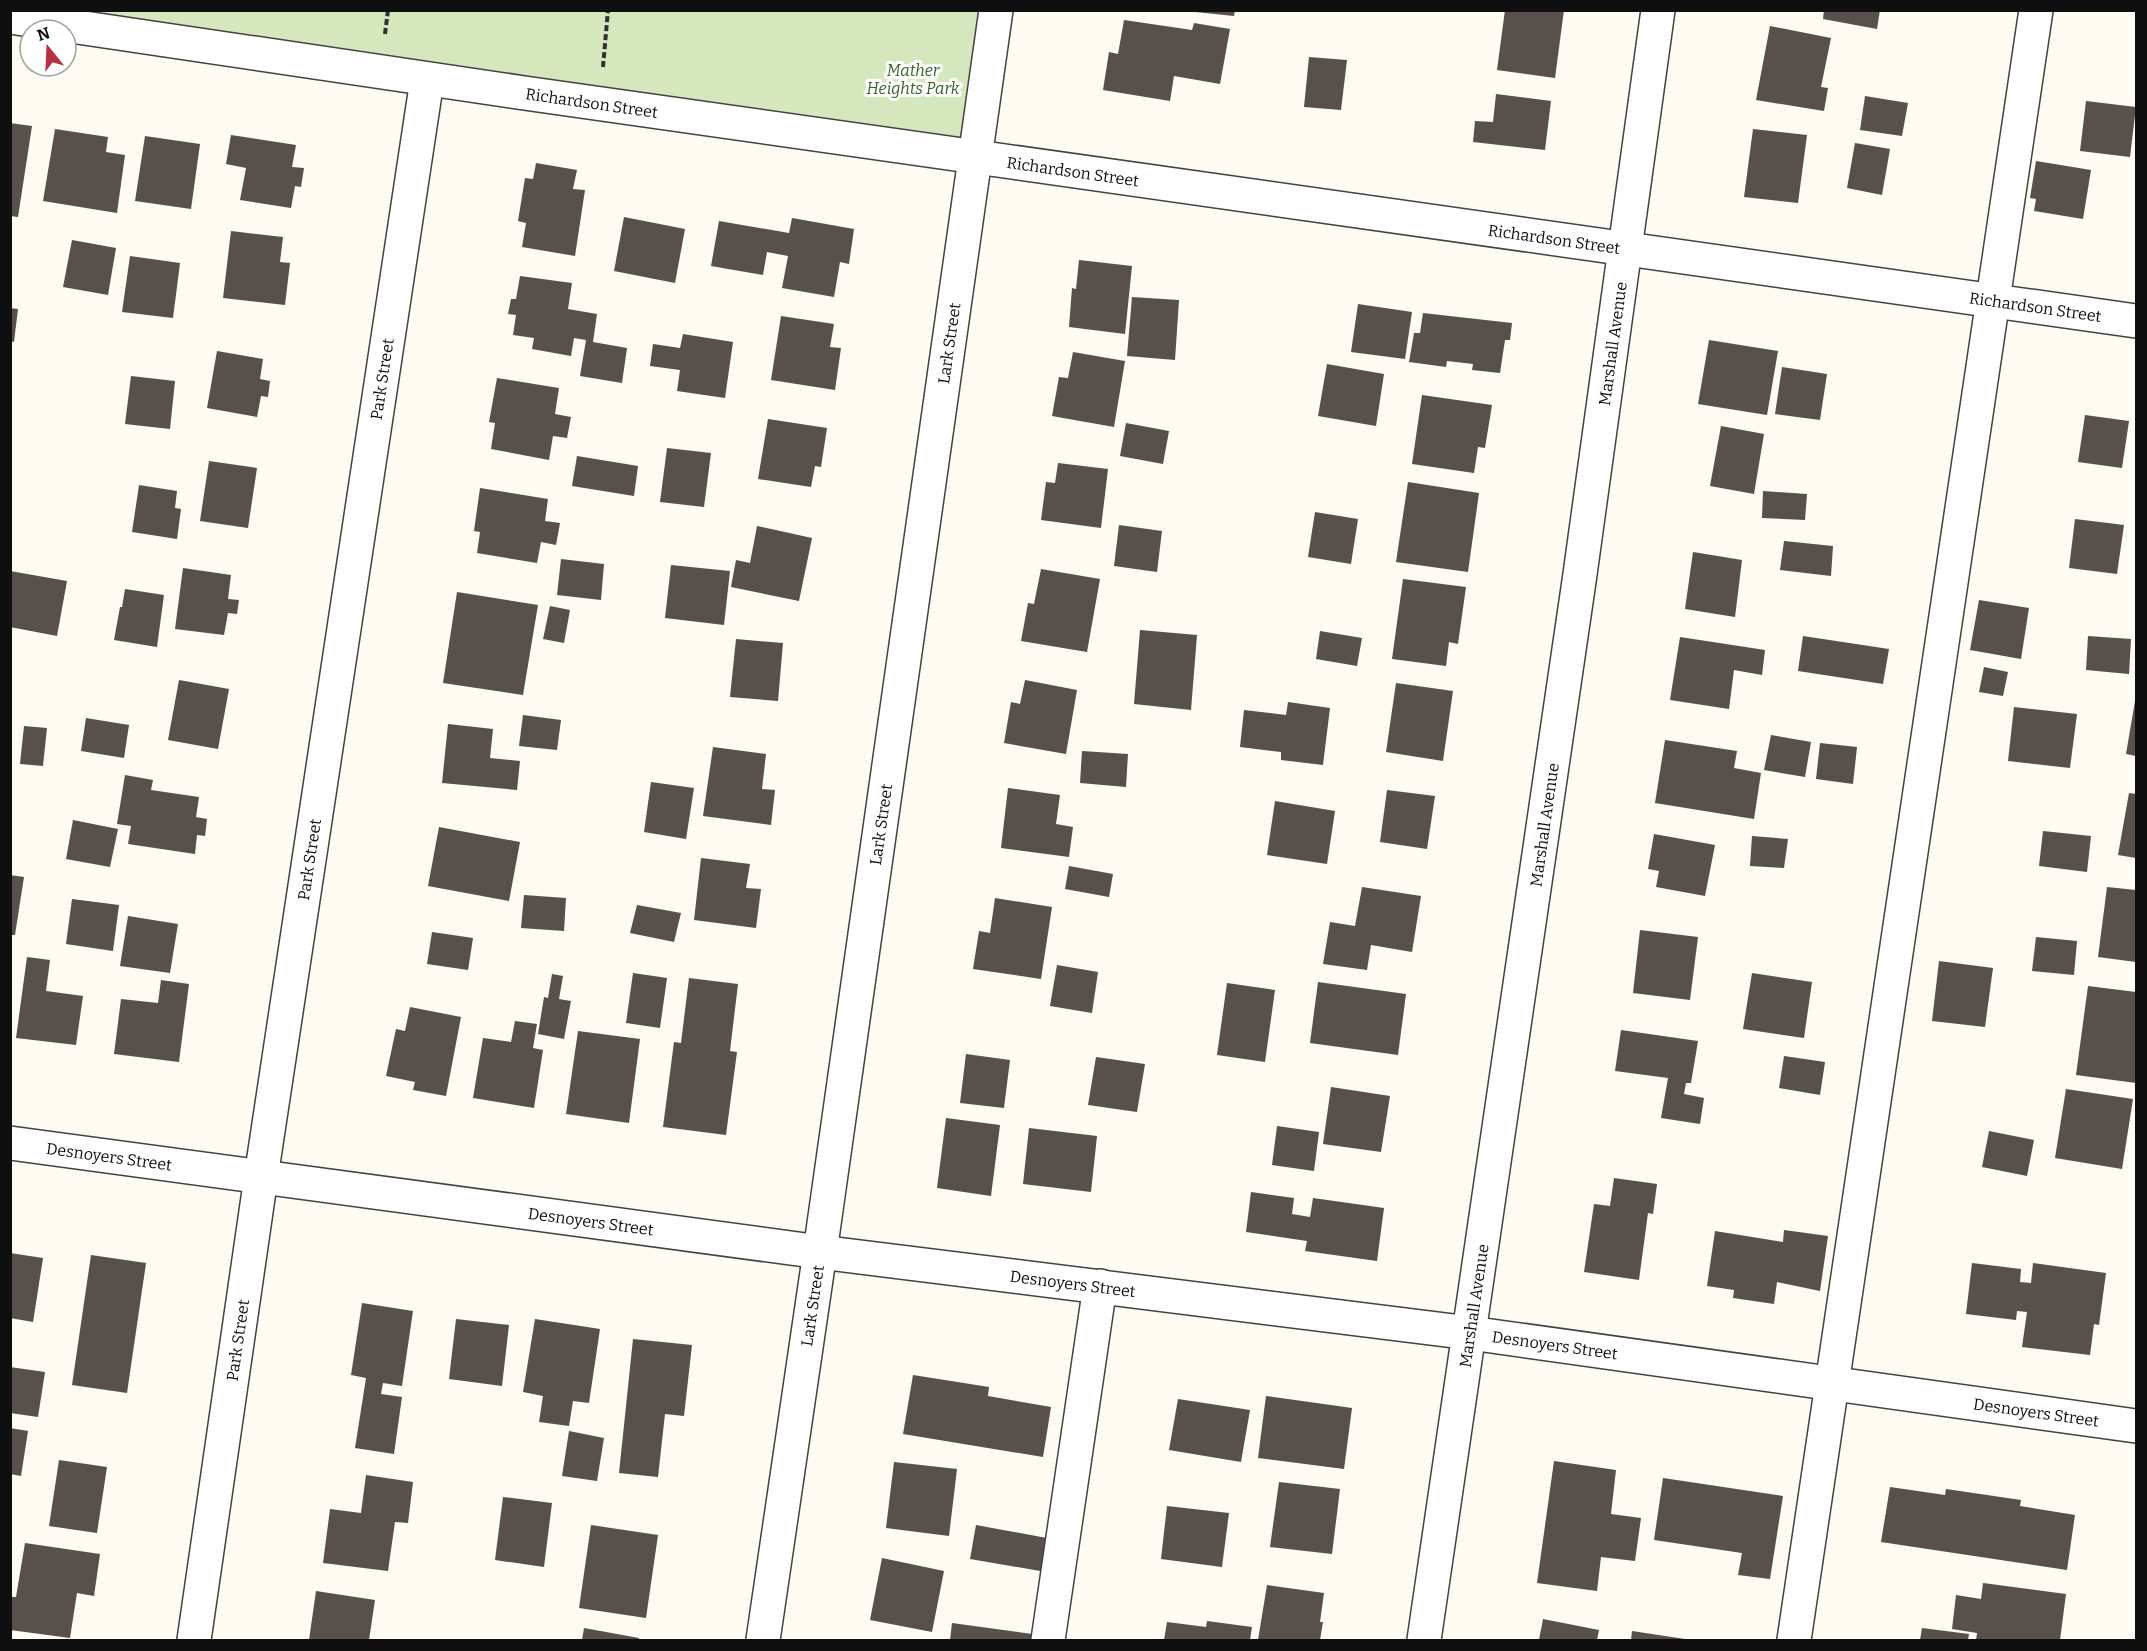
<svg xmlns="http://www.w3.org/2000/svg" width="2147" height="1651" font-family="Bitter,serif">
<style>
.green{fill:#d6e7be}
.building{fill:#57504c}
.lines{fill:none;stroke-linecap:round;stroke-linejoin:round}
.minor-casing{stroke:#424242;stroke-width:36}
.path{stroke:#313131;stroke-width:4;stroke-dasharray:6 3;stroke-linecap:butt}
.minor{stroke:#fff;stroke-width:33}
.labels{text-anchor:middle;stroke-width:6;stroke-linejoin:round;paint-order:stroke}
.park-label{font-size:16px;font-style:italic;fill:#356323;stroke:#fff}
.street-label{font-size:16px;fill:#0f0f0f;stroke:#fff}
</style>
<rect width="100%" height="100%" fill="#fefbf2"/>
<polygon class="green" points="10,11 996,11 974,158"/>
<g class="building">
<polygon points="1195,10 1235,10 1234,16 1195,12"/>
<polygon points="1505,10 1564,10 1555,78 1497,70"/>
<polygon points="1824,10 1880,10 1877,29 1823,19"/>
<polygon points="1124,20 1192,30 1194,23 1230,29 1220,84 1174,76 1170,101 1103,90 1109,52 1118,54"/>
<polygon points="1770,26 1831,38 1821,87 1828,88 1824,111 1756,100"/>
<polygon points="1309,57 1347,60 1341,110 1304,107"/>
<polygon points="1496,94 1551,101 1545,150 1473,142 1475,121 1493,122"/>
<polygon points="1865,96 1908,103 1902,136 1860,130"/>
<polygon points="2086,101 2136,107 2130,157 2080,151"/>
<polygon points="10,123 32,126 18,217 10,216"/>
<polygon points="55,129 108,137 106,152 125,155 117,213 43,201"/>
<polygon points="1753,129 1807,135 1798,203 1744,197"/>
<polygon points="231,135 296,145 292,167 304,168 301,187 295,186 291,208 240,200 246,168 226,164"/>
<polygon points="145,136 200,144 191,209 135,201"/>
<polygon points="1855,143 1890,149 1882,195 1847,188"/>
<polygon points="2036,161 2091,170 2083,219 2034,211 2036,199 2030,198"/>
<polygon points="536,163 577,170 573,189 585,190 575,256 522,247 526,223 518,221 525,178 533,179"/>
<polygon points="624,217 685,229 675,283 614,271"/>
<polygon points="792,218 854,229 849,264 840,262 834,297 782,288 788,256 767,252 763,275 711,266 719,221 789,233"/>
<polygon points="231,231 283,237 280,262 290,263 285,305 223,298"/>
<polygon points="72,240 116,248 108,295 63,287"/>
<polygon points="130,256 180,263 173,318 122,312"/>
<polygon points="1079,260 1132,266 1125,334 1069,327 1072,288 1076,289"/>
<polygon points="520,276 572,283 568,309 597,314 593,342 627,348 622,383 580,376 586,340 574,338 571,356 532,349 534,338 513,335 516,315 508,314 511,299 516,299"/>
<polygon points="1132,297 1179,300 1175,360 1127,356"/>
<polygon points="1358,304 1412,312 1405,359 1351,352"/>
<polygon points="10,308 18,309 14,342 10,341"/>
<polygon points="1423,313 1512,323 1510,340 1505,340 1500,373 1472,370 1473,364 1447,361 1446,367 1409,362 1414,333 1420,333"/>
<polygon points="781,316 834,324 830,347 841,348 835,390 771,380"/>
<polygon points="683,334 733,342 725,398 677,391 680,370 650,366 653,344 680,348"/>
<polygon points="1709,340 1778,351 1767,415 1698,404"/>
<polygon points="217,351 263,359 260,379 270,381 268,397 261,396 257,417 207,408"/>
<polygon points="1073,352 1125,361 1114,427 1052,416 1059,377 1068,378"/>
<polygon points="1327,364 1384,374 1376,426 1318,416"/>
<polygon points="1782,367 1827,374 1820,420 1775,414"/>
<polygon points="131,376 175,381 170,429 125,424"/>
<polygon points="497,378 559,388 555,414 571,417 567,438 553,436 549,460 491,449 495,423 489,422"/>
<polygon points="1422,395 1492,405 1485,448 1478,447 1474,473 1412,464"/>
<polygon points="2085,415 2129,421 2122,468 2078,462"/>
<polygon points="768,419 827,428 821,467 815,466 811,487 758,479"/>
<polygon points="1126,423 1169,431 1163,464 1120,456"/>
<polygon points="1721,426 1764,434 1754,494 1710,486"/>
<polygon points="667,448 711,453 704,507 660,502"/>
<polygon points="577,456 638,466 634,496 572,486"/>
<polygon points="209,461 257,468 248,528 200,521"/>
<polygon points="1058,463 1108,469 1101,528 1041,520 1046,482 1055,483"/>
<polygon points="1408,482 1479,493 1468,572 1396,562"/>
<polygon points="139,485 177,491 175,508 181,509 177,539 132,532"/>
<polygon points="480,488 548,499 545,521 560,523 556,545 541,542 537,563 477,553 480,532 474,531"/>
<polygon points="1763,491 1807,494 1805,520 1762,518"/>
<polygon points="1315,512 1358,519 1351,564 1308,557"/>
<polygon points="2075,519 2124,525 2117,574 2069,568"/>
<polygon points="1119,525 1162,531 1157,572 1114,566"/>
<polygon points="757,526 812,538 799,601 731,587 736,560 750,563"/>
<polygon points="1784,541 1833,546 1831,576 1780,570"/>
<polygon points="1693,552 1742,560 1735,617 1685,609"/>
<polygon points="561,559 604,564 601,600 557,595"/>
<polygon points="671,565 730,571 724,625 665,618"/>
<polygon points="183,568 231,575 228,599 239,600 237,614 228,613 224,635 175,629"/>
<polygon points="1041,569 1100,579 1087,652 1021,641 1028,603 1034,604"/>
<polygon points="10,571 67,581 57,636 10,627"/>
<polygon points="1403,579 1466,587 1458,644 1449,642 1446,666 1392,659"/>
<polygon points="125,589 164,595 157,647 114,640 120,607 122,607"/>
<polygon points="457,592 538,605 523,695 443,683"/>
<polygon points="1979,600 2029,608 2021,659 1970,650"/>
<polygon points="550,606 570,610 564,643 543,639"/>
<polygon points="1140,630 1197,635 1191,710 1134,704"/>
<polygon points="1320,631 1362,638 1357,666 1316,659"/>
<polygon points="1803,636 1889,649 1883,684 1798,671"/>
<polygon points="2088,636 2131,639 2129,674 2086,670"/>
<polygon points="1680,637 1765,650 1762,675 1734,670 1729,709 1670,700"/>
<polygon points="736,639 783,643 778,701 730,697"/>
<polygon points="1984,667 2008,672 2003,696 1979,692"/>
<polygon points="179,680 229,689 218,749 168,740"/>
<polygon points="1025,680 1077,690 1066,754 1004,743 1011,702 1020,704"/>
<polygon points="1396,683 1453,691 1443,761 1386,752"/>
<polygon points="2135,701 2136,701 2136,756 2126,754"/>
<polygon points="1288,702 1330,708 1323,765 1281,760 1281,752 1240,747 1244,710 1286,715"/>
<polygon points="2014,707 2077,714 2070,768 2008,761"/>
<polygon points="523,715 561,720 557,750 519,746"/>
<polygon points="86,718 129,725 124,758 81,751"/>
<polygon points="448,724 493,729 490,758 520,761 517,790 442,783"/>
<polygon points="24,726 47,728 43,766 20,764"/>
<polygon points="1771,735 1811,742 1805,777 1764,770"/>
<polygon points="1665,740 1737,751 1734,768 1761,773 1754,819 1655,803"/>
<polygon points="1820,743 1857,747 1853,784 1816,779"/>
<polygon points="713,747 766,754 762,789 775,790 771,825 703,816"/>
<polygon points="1082,751 1128,754 1126,787 1080,783"/>
<polygon points="125,775 153,780 151,790 199,797 196,817 207,819 205,836 197,835 195,854 128,844 131,826 117,824"/>
<polygon points="651,782 694,788 686,839 644,832"/>
<polygon points="1008,788 1060,795 1056,824 1073,827 1069,857 1001,848"/>
<polygon points="1387,790 1435,796 1427,849 1380,842"/>
<polygon points="2129,793 2136,794 2136,858 2118,855"/>
<polygon points="1275,801 1335,811 1327,864 1267,855"/>
<polygon points="73,820 118,829 110,867 66,859"/>
<polygon points="439,827 520,842 509,901 428,886"/>
<polygon points="2043,831 2091,836 2087,872 2039,866"/>
<polygon points="1654,834 1715,845 1705,896 1656,887 1659,871 1648,869"/>
<polygon points="1752,836 1788,839 1784,868 1750,866"/>
<polygon points="701,858 750,864 746,888 761,889 756,928 694,920"/>
<polygon points="1069,866 1113,874 1109,897 1065,889"/>
<polygon points="10,875 24,877 15,935 10,935"/>
<polygon points="1362,887 1421,896 1412,952 1371,945 1367,970 1323,964 1330,922 1355,926"/>
<polygon points="2107,887 2136,890 2136,962 2098,957"/>
<polygon points="524,895 566,898 564,931 521,928"/>
<polygon points="995,898 1052,907 1041,979 973,969 979,931 990,933"/>
<polygon points="72,899 119,905 113,951 66,944"/>
<polygon points="637,905 681,913 674,942 630,933"/>
<polygon points="128,916 178,924 170,973 120,966"/>
<polygon points="1640,930 1698,937 1690,1000 1633,993"/>
<polygon points="432,932 473,938 468,970 427,964"/>
<polygon points="2036,937 2077,941 2074,975 2032,971"/>
<polygon points="27,957 50,960 46,991 83,996 76,1045 16,1038"/>
<polygon points="1939,961 1993,968 1985,1027 1932,1021"/>
<polygon points="1057,965 1098,972 1092,1013 1050,1006"/>
<polygon points="633,973 667,978 660,1028 626,1023"/>
<polygon points="1752,973 1812,982 1804,1038 1743,1029"/>
<polygon points="552,974 563,976 559,999 571,1001 564,1039 538,1034 544,997 548,998"/>
<polygon points="689,978 738,984 730,1051 737,1052 726,1135 663,1127 674,1042 681,1043"/>
<polygon points="161,980 189,984 179,1062 114,1054 121,999 158,1003"/>
<polygon points="1318,982 1406,994 1398,1055 1310,1043"/>
<polygon points="1227,983 1275,990 1265,1062 1217,1055"/>
<polygon points="2088,986 2136,992 2136,1083 2076,1075"/>
<polygon points="410,1007 461,1017 446,1096 413,1090 415,1082 386,1076 396,1029 405,1031"/>
<polygon points="515,1021 537,1024 533,1048 543,1050 534,1108 473,1098 483,1038 511,1042"/>
<polygon points="1621,1030 1698,1041 1691,1083 1686,1083 1684,1094 1704,1098 1700,1124 1661,1118 1668,1078 1615,1071"/>
<polygon points="578,1031 640,1039 629,1123 566,1114"/>
<polygon points="966,1054 1010,1060 1004,1108 960,1103"/>
<polygon points="1784,1056 1825,1062 1820,1095 1779,1088"/>
<polygon points="1096,1057 1145,1064 1137,1112 1088,1105"/>
<polygon points="1331,1087 1390,1096 1381,1152 1323,1144"/>
<polygon points="2066,1089 2133,1099 2122,1169 2055,1158"/>
<polygon points="946,1118 1000,1125 991,1196 937,1188"/>
<polygon points="1277,1126 1319,1132 1314,1171 1272,1165"/>
<polygon points="1029,1128 1097,1136 1091,1192 1023,1184"/>
<polygon points="1989,1131 2034,1140 2027,1176 1982,1167"/>
<polygon points="1614,1178 1657,1184 1653,1214 1648,1213 1639,1280 1584,1272 1594,1204 1610,1206"/>
<polygon points="1251,1192 1294,1198 1292,1214 1310,1217 1313,1198 1384,1208 1377,1261 1305,1251 1307,1241 1246,1232"/>
<polygon points="1784,1230 1828,1236 1820,1291 1777,1282 1774,1304 1733,1298 1734,1290 1707,1286 1715,1231 1783,1242"/>
<polygon points="10,1253 43,1258 33,1322 10,1318"/>
<polygon points="91,1255 146,1263 127,1393 72,1385"/>
<polygon points="1972,1263 2021,1269 2020,1282 2031,1283 2033,1263 2106,1273 2099,1325 2094,1324 2090,1355 2022,1347 2027,1312 2017,1311 2016,1320 1966,1314"/>
<polygon points="362,1303 413,1311 402,1386 383,1383 381,1394 402,1397 394,1454 355,1448 366,1378 351,1375"/>
<polygon points="456,1319 509,1325 502,1386 449,1379"/>
<polygon points="535,1319 600,1329 589,1403 573,1401 569,1426 539,1422 543,1396 523,1392"/>
<polygon points="633,1339 692,1345 684,1416 665,1414 658,1477 619,1473"/>
<polygon points="10,1367 45,1372 38,1417 10,1413"/>
<polygon points="913,1375 989,1387 988,1396 1051,1407 1043,1457 903,1434"/>
<polygon points="1266,1396 1352,1408 1344,1469 1258,1458"/>
<polygon points="1178,1399 1250,1410 1241,1462 1169,1450"/>
<polygon points="10,1428 28,1431 21,1476 10,1474"/>
<polygon points="569,1431 604,1438 597,1481 562,1476"/>
<polygon points="59,1460 107,1467 97,1533 49,1526"/>
<polygon points="1554,1461 1616,1470 1611,1514 1641,1518 1635,1561 1601,1557 1597,1591 1537,1583"/>
<polygon points="894,1462 957,1469 949,1536 886,1528"/>
<polygon points="366,1475 413,1482 408,1523 395,1522 388,1571 323,1563 330,1509 361,1513"/>
<polygon points="1663,1478 1783,1496 1770,1579 1738,1575 1742,1553 1654,1540"/>
<polygon points="1279,1482 1340,1489 1332,1554 1270,1547"/>
<polygon points="1890,1487 1945,1495 1946,1489 2021,1500 2020,1506 2075,1515 2067,1570 1881,1542"/>
<polygon points="503,1497 552,1503 544,1567 495,1560"/>
<polygon points="1167,1506 1229,1513 1222,1567 1161,1559"/>
<polygon points="591,1525 658,1535 646,1618 579,1608"/>
<polygon points="976,1525 1052,1539 1046,1572 970,1559"/>
<polygon points="25,1543 100,1554 94,1596 77,1593 70,1638 10,1630 10,1597 16,1597"/>
<polygon points="882,1558 944,1571 932,1632 870,1620"/>
<polygon points="1983,1583 2066,1594 2060,1640 1976,1640 1977,1633 1952,1629 1956,1595 1981,1599"/>
<polygon points="1267,1585 1324,1593 1320,1622 1323,1622 1320,1640 1258,1640"/>
<polygon points="316,1591 375,1600 369,1640 309,1640"/>
<polygon points="1543,1619 1599,1630 1597,1640 1539,1640"/>
<polygon points="1207,1621 1252,1627 1250,1640 1164,1640 1167,1622 1206,1627"/>
<polygon points="952,1623 1032,1634 1031,1640 950,1640"/>
<polygon points="584,1628 639,1638 638,1640 582,1640"/>
<polygon points="1922,1628 1969,1634 1968,1640 1920,1640"/>
<polygon points="1632,1631 1685,1639 1684,1640 1631,1640"/>
</g>
<g class="lines">
<defs>
<g id="minor">
<path id="s1" d="M 10,17 C 718,124 1428,220 2136,321"/>
<path id="s2" d="M 10,1143 L 820,1252 L 1470,1333 L 2136,1426"/>
<path id="s3" d="M 194,1640 L 261,1177 L 427,80"/>
<path id="s4" d="M 763,1640 L 820,1252 L 996,10"/>
<polyline points="1048,1640 1100,1286"/>
<path id="s5" d="M 1424,1640 C 1505,1098 1585,554 1658,10"/>
<polyline points="1794,1640 2036,10"/>
</g>
</defs>
<use href="#minor" class="minor-casing"/>
<g class="path">
<polyline points="385,34 388,10"/>
<polyline points="603,67 608,10"/>
</g>
<use href="#minor" class="minor"/>
</g>
<g class="labels">
<g class="park-label">
<text x="913" y="76">Mather<tspan x="913" dy="18">Heights Park</tspan></text>
</g>
<g class="street-label">
<text dy="6" stroke="none"><textPath href="#s1" startOffset="588">Richardson Street</textPath></text>
<text dy="6" stroke="none"><textPath href="#s1" startOffset="1074">Richardson Street</textPath></text>
<text dy="6" stroke="none"><textPath href="#s1" startOffset="1560">Richardson Street</textPath></text>
<text dy="6" stroke="none"><textPath href="#s1" startOffset="2046">Richardson Street</textPath></text>
<text dy="6" stroke="none"><textPath href="#s4" startOffset="1310">Lark Street</textPath></text>
<text dy="6" stroke="none"><textPath href="#s5" startOffset="1310">Marshall Avenue</textPath></text>
<text dy="6" stroke="none"><textPath href="#s3" startOffset="1275">Park Street</textPath></text>
<text dy="6" stroke="none"><textPath href="#s4" startOffset="824">Lark Street</textPath></text>
<text dy="6" stroke="none"><textPath href="#s5" startOffset="824">Marshall Avenue</textPath></text>
<text dy="6" stroke="none"><textPath href="#s3" startOffset="789">Park Street</textPath></text>
<text dy="6" stroke="none"><textPath href="#s2" startOffset="100">Desnoyers Street</textPath></text>
<text dy="6" stroke="none"><textPath href="#s2" startOffset="586">Desnoyers Street</textPath></text>
<text dy="6" stroke="none"><textPath href="#s2" startOffset="1072">Desnoyers Street</textPath></text>
<text dy="6" stroke="none"><textPath href="#s4" startOffset="338">Lark Street</textPath></text>
<text dy="6" stroke="none"><textPath href="#s5" startOffset="338">Marshall Avenue</textPath></text>
<text dy="6" stroke="none"><textPath href="#s3" startOffset="303">Park Street</textPath></text>
<text dy="6" stroke="none"><textPath href="#s2" startOffset="1558">Desnoyers Street</textPath></text>
<text dy="6" stroke="none"><textPath href="#s2" startOffset="2044">Desnoyers Street</textPath></text>
</g>
</g>
<rect width="2147" height="1651" fill="none" stroke="#0f0f0f" stroke-width="24"/>
<g transform="translate(48 48) rotate(342)"><circle r="28" fill="#ffffff" stroke="#9f9f9f" stroke-width="1.5"/>
<path d="M0-4.5L10 22L0 15L-10 22Z" fill="#b63040"/>
<text y="-9" font-size="16" font-weight="bold" text-anchor="middle" fill="#0f0f0f">N</text>
</g>
</svg>
